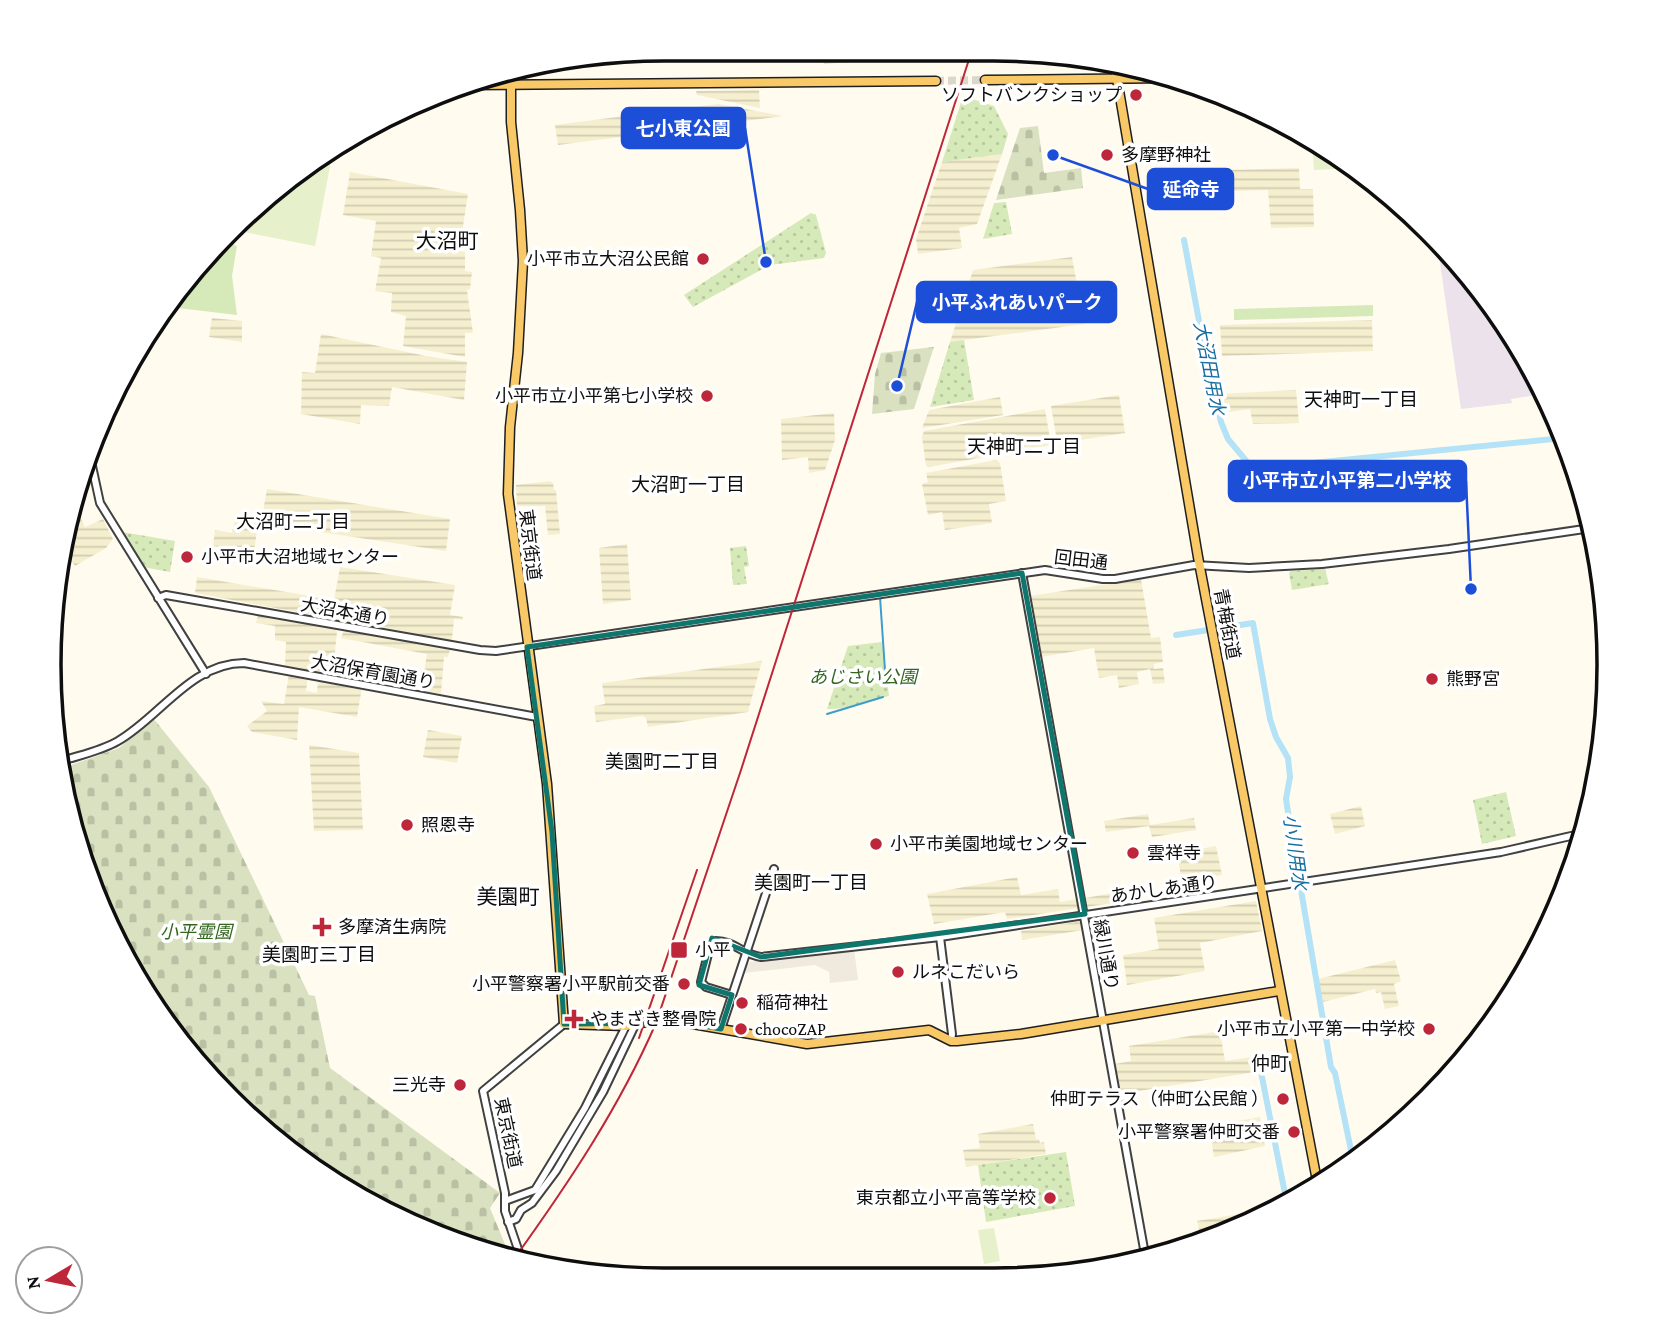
<svg xmlns="http://www.w3.org/2000/svg" width="1658" height="1329" font-family="'Crimson Pro','Noto Sans JP',serif">
<style>
.industrial{fill:#ebe2ec}
.farmland{fill:url(#farmland-rules)}
.grass{fill:#d6e9b9}
.cemetery{fill:url(#cemetery-stones)}
.park{fill:url(#park-dots)}
.pitch{fill:#e6f0ca}
.plaza{fill:#efe9de}
.lines{fill:none;stroke-linecap:round;stroke-linejoin:round}
.stream{stroke:#3b9ecd;stroke-width:2}
.canal{stroke:#b4e2f6;stroke-width:6}
.major-tunnel{stroke:#dbd7cd;stroke-width:8;stroke-dasharray:8 4;stroke-linecap:butt}
.minor-casing{stroke:#414141;stroke-width:10}
.major-casing{stroke:#1f1f1f;stroke-width:11}
.minor{stroke:#fff;stroke-width:6}
.major{stroke:#f8c966;stroke-width:8}
.rail{stroke:#be2639;stroke-width:2}
.marked{fill:none;stroke:#0f766e;stroke-width:5;stroke-linejoin:round}
.poi-dot{fill:#be2639;stroke:#fff;stroke-width:2.5}
.labels{text-anchor:middle;stroke-width:7;stroke-linejoin:round;paint-order:stroke}
.poi-label{font-size:18px;fill:#0e0e0e;stroke:#fff;text-anchor:start}
.street-label{font-size:18px;fill:#0e0e0e;stroke:#fff}
.park-label{font-size:18px;font-style:italic;fill:#32661e;stroke:#fff}
.water-label{font-size:19px;font-style:italic;fill:#176ea0;stroke:#fff}
.neighbourhood-label{font-size:19px;fill:#0e0e0e;stroke:#fff}
.quarter-label{font-size:21px;fill:#0e0e0e;stroke:#fff}
.rim{fill:none;stroke:#0e0e0e;stroke-width:3.5}
.leader{fill:none;stroke:#1d4ed8;stroke-width:2.5}
.callout-dot{fill:#1d4ed8;stroke:#fff;stroke-width:2.5}
.callout{fill:#1d4ed8;stroke:#1d4ed8;stroke-width:2.5}
.callout-label{font-size:19px;text-anchor:middle;font-weight:bold;fill:#fff}
</style>
<defs>
<pattern id="farmland-rules" width="6" height="5" patternUnits="userSpaceOnUse" patternTransform="scale(1.75)"><rect width="6" height="5" fill="#f5efcf"/><path d="M0 2.5h6" fill="none" stroke="#d1ccb1"/></pattern>
<pattern id="cemetery-stones" width="16" height="16" patternUnits="userSpaceOnUse" patternTransform="scale(1.75)"><rect width="16" height="16" fill="#d9e1c0"/><path d="M2 7V4a2 2 0 0 1 4 0v3zM10 15v-3a2 2 0 0 1 4 0v3z" fill="#b9c0a4"/></pattern>
<pattern id="park-dots" width="8" height="8" patternUnits="userSpaceOnUse" patternTransform="scale(1.75)"><rect width="8" height="8" fill="#d6e9b9"/><path d="M2 2h.1M6 6h.1" fill="none" stroke="#b6c79e" stroke-width="1.8" stroke-linecap="round"/></pattern>
</defs>
<rect width="100%" height="100%" fill="#fffbef"/>
<polygon class="industrial" points="1438,249 1527,357 1532,368 1536,395 1511,399 1512,403 1461,409"/>
<g class="farmland">
<polygon points="759,90 760,108 697,95 696,91"/>
<polygon points="718,104 783,116 558,145 555,125"/>
<polygon points="1002,154 977,224 959,228 962,248 918,254 916,239 942,162"/>
<polygon points="1299,168 1300,189 1313,189 1314,227 1271,228 1268,190 1229,191 1228,170"/>
<polygon points="350,172 468,194 459,251 465,252 465,271 472,272 470,289 467,290 473,333 465,333 465,357 403,346 406,316 391,312 392,293 375,291 381,258 371,256 376,221 343,215"/>
<polygon points="1072,257 1084,324 950,342 973,270"/>
<polygon points="212,318 242,321 242,342 209,337"/>
<polygon points="1372,320 1373,351 1222,356 1220,325"/>
<polygon points="321,334 426,356 467,362 464,400 392,387 389,406 361,405 360,424 301,414 302,372 315,373"/>
<polygon points="1296,390 1299,423 1253,424 1250,409 1221,413 1217,394"/>
<polygon points="1119,395 1125,433 1061,443 1057,441 1051,406"/>
<polygon points="1000,397 1003,415 922,428 929,410"/>
<polygon points="1045,409 1051,445 929,467 926,466 922,437 924,431"/>
<polygon points="834,413 835,440 825,470 809,473 808,457 782,460 781,419"/>
<polygon points="996,460 1000,463 1006,501 989,504 992,523 945,530 942,512 928,515 922,484 928,482 926,473"/>
<polygon points="550,481 553,483 554,490 556,490 560,534 548,535 545,506 517,506 516,485"/>
<polygon points="267,489 450,519 446,551 261,523"/>
<polygon points="70,506 75,507 85,527 103,519 113,539 106,548 75,566 64,550"/>
<polygon points="235,519 258,523 254,552 213,546 215,530 232,533"/>
<polygon points="627,544 631,600 603,604 599,548"/>
<polygon points="340,567 455,585 450,615 463,617 463,620 454,619 452,641 195,593 197,577 334,600"/>
<polygon points="1141,579 1151,638 1160,637 1163,662 1154,664 1154,669 1163,668 1165,683 1153,684 1150,669 1137,672 1139,684 1119,688 1117,675 1099,678 1094,648 1041,657 1030,596"/>
<polygon points="258,615 335,629 337,631 333,673 331,675 285,666 286,642 275,640 275,626 256,623"/>
<polygon points="344,630 450,649 448,657 444,657 441,694 421,691 427,654 341,638"/>
<polygon points="762,661 748,712 648,727 646,718 642,716 596,722 594,706 605,704 602,683"/>
<polygon points="289,674 308,677 306,691 317,693 318,679 362,687 357,717 299,707 297,740 252,732 247,726 267,711 261,701 284,704"/>
<polygon points="428,730 462,736 457,763 423,757"/>
<polygon points="309,745 359,753 363,830 314,831"/>
<polygon points="1361,806 1365,826 1335,834 1330,814"/>
<polygon points="1148,814 1150,825 1194,818 1196,830 1152,837 1149,826 1106,832 1104,821"/>
<polygon points="1216,846 1222,875 1182,882 1177,853"/>
<polygon points="1017,877 1021,895 1058,889 1060,902 1078,899 1079,908 1007,919 1005,912 934,924 927,894"/>
<polygon points="1136,889 1138,899 1086,907 1085,898"/>
<polygon points="1256,901 1262,931 1200,943 1205,971 1127,985 1123,955 1159,949 1154,918"/>
<polygon points="1082,921 1083,930 1022,940 1021,931"/>
<polygon points="1395,960 1401,981 1394,984 1399,1006 1385,1009 1381,992 1376,993 1375,989 1323,1002 1318,979"/>
<polygon points="1220,1031 1225,1061 1258,1056 1261,1071 1120,1094 1115,1064 1131,1061 1129,1046"/>
<polygon points="1260,1117 1265,1146 1214,1157 1209,1126"/>
<polygon points="1033,1124 1036,1139 1039,1139 1040,1143 1044,1142 1046,1154 966,1167 963,1150 980,1148 978,1134"/>
<polygon points="1270,1209 1270,1211 1201,1239 1197,1221"/>
</g>
<g class="grass">
<polygon points="221,240 237,246 232,276 237,315 170,307"/>
<polygon points="1373,305 1373,316 1234,320 1234,309"/>
</g>
<g class="cemetery">
<polygon points="978,50 1033,50 1030,60 974,62"/>
<polygon points="1038,126 1044,173 1081,168 1083,188 996,200 1020,128"/>
<polygon points="934,347 914,409 872,414 875,374 881,353"/>
<polygon points="153,718 209,787 309,995 315,996 330,1068 500,1193 490,1208 509,1254 507,1257 429,1233 290,1153 201,1070 131,972 70,823 63,768 119,748"/>
</g>
<g class="park">
<polygon points="823,50 862,50 863,61 824,64"/>
<polygon points="963,96 994,106 1008,134 1002,154 942,162"/>
<polygon points="1006,202 1012,234 983,239 994,203"/>
<polygon points="811,213 816,215 826,253 824,258 770,265 693,307 684,295"/>
<polygon points="964,340 974,400 930,407 950,342"/>
<polygon points="122,532 175,541 170,572 143,567"/>
<polygon points="746,546 749,566 744,567 747,584 733,585 730,548"/>
<polygon points="1325,569 1329,584 1292,590 1289,573 1291,571"/>
<path d="M 882,642 L 889,696 C 869,700 846,710 827,709 L 848,646 Z"/>
<polygon points="1506,792 1516,836 1482,844 1473,800"/>
<polygon points="1066,1152 1075,1206 986,1222 978,1165"/>
</g>
<g class="pitch">
<polygon points="1312,139 1353,168 1314,170"/>
<polygon points="333,150 315,246 229,229 230,229"/>
<polygon points="994,1228 1000,1261 984,1264 978,1230"/>
</g>
<polygon class="plaza" points="854,949 858,980 830,983 829,972 815,965 743,973 749,962"/>
<g class="lines">
<g class="stream">
<polyline points="880,597 886,685"/>
<polyline points="827,714 883,697"/>
</g>
<g class="canal">
<polyline points="1184,240 1204,348 1221,422 1228,439 1253,469 1563,438"/>
<polyline points="1176,635 1253,623 1270,719 1276,737 1288,758 1290,777 1286,799 1290,825 1331,1067 1335,1073 1353,1160"/>
<polyline points="1261,1072 1287,1204"/>
</g>
<polyline class="major-tunnel" points="936,81 985,80"/>
<defs>
<g id="minor">
<polyline points="88,461 92,466 100,503 206,674"/>
<polyline points="1022,573 1146,1260"/>
<polyline points="158,598 166,595 480,650 496,651 1045,570 1103,579 1115,579 1194,565 1249,568 1322,564 1449,549 1591,528"/>
<path d="M 62,761 C 80,755 101,751 118,741 C 160,717 191,663 244,663 L 537,717"/>
<polyline points="940,937 952,1034 951,1041"/>
<path d="M 732,995 L 706,987 L 701,982 L 710,946 L 716,941 C 734,941 744,955 761,957 L 940,937 L 1501,852 L 1584,833"/>
<polyline points="721,1029 774,869"/>
<polyline points="505,1201 535,1190 585,1108 626,1026"/>
<polyline points="508,1222 516,1219 521,1210 532,1203 556,1171 603,1092 635,1025"/>
<polyline points="522,1261 505,1211 505,1193 483,1091 564,1024"/>
</g>
<g id="major">
<polyline points="1115,67 1198,557 1318,1186"/>
<polyline points="511,69 511,122 520,210 523,261 518,353 510,427 508,494 547,784 564,1024 626,1026 646,1022 687,1023 807,1044 929,1030 951,1041 957,1041 1021,1034 1279,991"/>
<polyline points="985,80 1171,78"/>
<polyline points="470,85 936,81"/>
</g>
</defs>
<use href="#minor" class="minor-casing"/>
<use href="#major" class="major-casing"/>
<use href="#minor" class="minor"/>
<use href="#major" class="major"/>
<g class="rail">
<polyline points="639,1038 697,870"/>
<path d="M 514,1259 C 568,1184 619,1108 656,1023 L 741,770 L 972,50"/>
</g>
</g>
<path class="marked" d="M 1022,573 L 1085,914 L 761,957 L 712,938 L 699,985 L 732,995 L 721,1029 L 687,1023 L 564,1024 L 552,832 L 527,647 Z"/>
<g class="poi-dot">
<circle cx="1136" cy="95" r="7"/>
<circle cx="1107" cy="155" r="7"/>
<circle cx="703" cy="259" r="7"/>
<circle cx="707" cy="396" r="7"/>
<circle cx="187" cy="557" r="7"/>
<circle cx="1432" cy="679" r="7"/>
<circle cx="407" cy="825" r="7"/>
<circle cx="876" cy="844" r="7"/>
<circle cx="1133" cy="853" r="7"/>
<path d="M318.5 916.5h7v7h7v7h-7v7h-7v-7h-7v-7h7z"/>
<rect x="670" y="941" width="18" height="18" rx="3.5"/>
<circle cx="898" cy="972" r="7"/>
<circle cx="684" cy="984" r="7"/>
<circle cx="742" cy="1003" r="7"/>
<path d="M570.5 1008.5h7v7h7v7h-7v7h-7v-7h-7v-7h7z"/>
<circle cx="741" cy="1029" r="7"/>
<circle cx="1429" cy="1029" r="7"/>
<circle cx="460" cy="1085" r="7"/>
<circle cx="1283" cy="1099" r="7"/>
<circle cx="1294" cy="1132" r="7"/>
<circle cx="1050" cy="1198" r="7"/>
</g>
<g class="labels">
<g class="poi-label">
<text x="1122" y="101" text-anchor="end">ソフトバンクショップ</text>
<text x="1121" y="161">多摩野神社</text>
<text x="689" y="265" text-anchor="end">小平市立大沼公民館</text>
<text x="693" y="402" text-anchor="end">小平市立小平第七小学校</text>
<text x="201" y="563">小平市大沼地域センター</text>
<text x="1446" y="685">熊野宮</text>
<text x="421" y="831">照恩寺</text>
<text x="890" y="850">小平市美園地域センター</text>
<text x="1147" y="859">雲祥寺</text>
<text x="338" y="933">多摩済生病院</text>
<text x="695" y="956">小平</text>
<text x="912" y="978">ルネこだいら</text>
<text x="670" y="990" text-anchor="end">小平警察署小平駅前交番</text>
<text x="756" y="1009">稲荷神社</text>
<text x="590" y="1025">やまざき整骨院</text>
<text x="755" y="1035">chocoZAP</text>
<text x="1415" y="1035" text-anchor="end">小平市立小平第一中学校</text>
<text x="446" y="1091" text-anchor="end">三光寺</text>
<text x="1269" y="1105" text-anchor="end">仲町テラス（仲町公民館 ）</text>
<text x="1280" y="1138" text-anchor="end">小平警察署仲町交番</text>
<text x="1036" y="1204" text-anchor="end">東京都立小平高等学校</text>
</g>
<g class="street-label">
<text transform="translate(530 545) rotate(83)" y="6">東京街道</text>
<text transform="translate(1081 560) rotate(7)" y="6">回田通</text>
<text transform="translate(345 612) rotate(10)" y="6">大沼本通り</text>
<text transform="translate(1227 624) rotate(79)" y="6">青梅街道</text>
<text transform="translate(373 672) rotate(10)" y="6">大沼保育園通り</text>
<text transform="translate(1164 889) rotate(-8)" y="6">あかしあ通り</text>
<text transform="translate(1106 955) rotate(80)" y="6">緑川通り</text>
<text transform="translate(508 1133) rotate(78)" y="6">東京街道</text>
</g>
<g class="park-label">
<text x="863" y="683">あじさい公園</text>
<text x="196" y="938">小平霊園</text>
</g>
<g class="water-label">
<text transform="translate(1210 368) rotate(79)" y="7">大沼田用水</text>
<text transform="translate(1296 852) rotate(82)" y="7">小川用水</text>
</g>
<g class="neighbourhood-label">
<text x="1361" y="406">天神町一丁目</text>
<text x="1024" y="453">天神町二丁目</text>
<text x="688" y="491">大沼町一丁目</text>
<text x="293" y="528">大沼町二丁目</text>
<text x="662" y="768">美園町二丁目</text>
<text x="811" y="889">美園町一丁目</text>
<text x="319" y="961">美園町三丁目</text>
<text x="1270" y="1070">仲町</text>
</g>
<g class="quarter-label">
<text x="447" y="248">大沼町</text>
<text x="508" y="904">美園町</text>
</g>
</g>
<path d="M0 0H1658V1329H0ZM664 61H994A603 603 0 0 1 1597 664V665A603 603 0 0 1 994 1268H664A603 603 0 0 1 61 665V664A603 603 0 0 1 664 61Z" fill="#fff" fill-rule="evenodd"/>
<path class="rim" d="M664 61H994A603 603 0 0 1 1597 664V665A603 603 0 0 1 994 1268H664A603 603 0 0 1 61 665V664A603 603 0 0 1 664 61Z"/>
<path class="leader" d="M766 262L745 128M1053 155L1148 189M897 386L917 302M1471 589L1466 481"/>
<g class="callout-dot">
<circle cx="766" cy="262" r="7"/>
<circle cx="1053" cy="155" r="7"/>
<circle cx="897" cy="386" r="7"/>
<circle cx="1471" cy="589" r="7"/>
</g>
<g class="callout">
<rect x="622" y="108" width="123" height="40" rx="7"/>
<rect x="1148" y="169" width="85" height="40" rx="7"/>
<rect x="917" y="282" width="199" height="40" rx="7"/>
<rect x="1229" y="461" width="237" height="40" rx="7"/>
</g>
<g class="callout-label">
<text x="683" y="135">七小東公園</text>
<text x="1191" y="196">延命寺</text>
<text x="1017" y="309">小平ふれあいパーク</text>
<text x="1347" y="487">小平市立小平第二小学校</text>
</g>
<g transform="translate(49 1280) rotate(260)"><circle r="33" fill="#ffffff" stroke="#9f9f9f" stroke-width="2"/>
<path d="M0-5L12 26L0 18L-12 26Z" fill="#be2639"/>
<text y="-10" font-size="19" font-weight="bold" text-anchor="middle" fill="#0e0e0e">N</text>
</g>
</svg>
